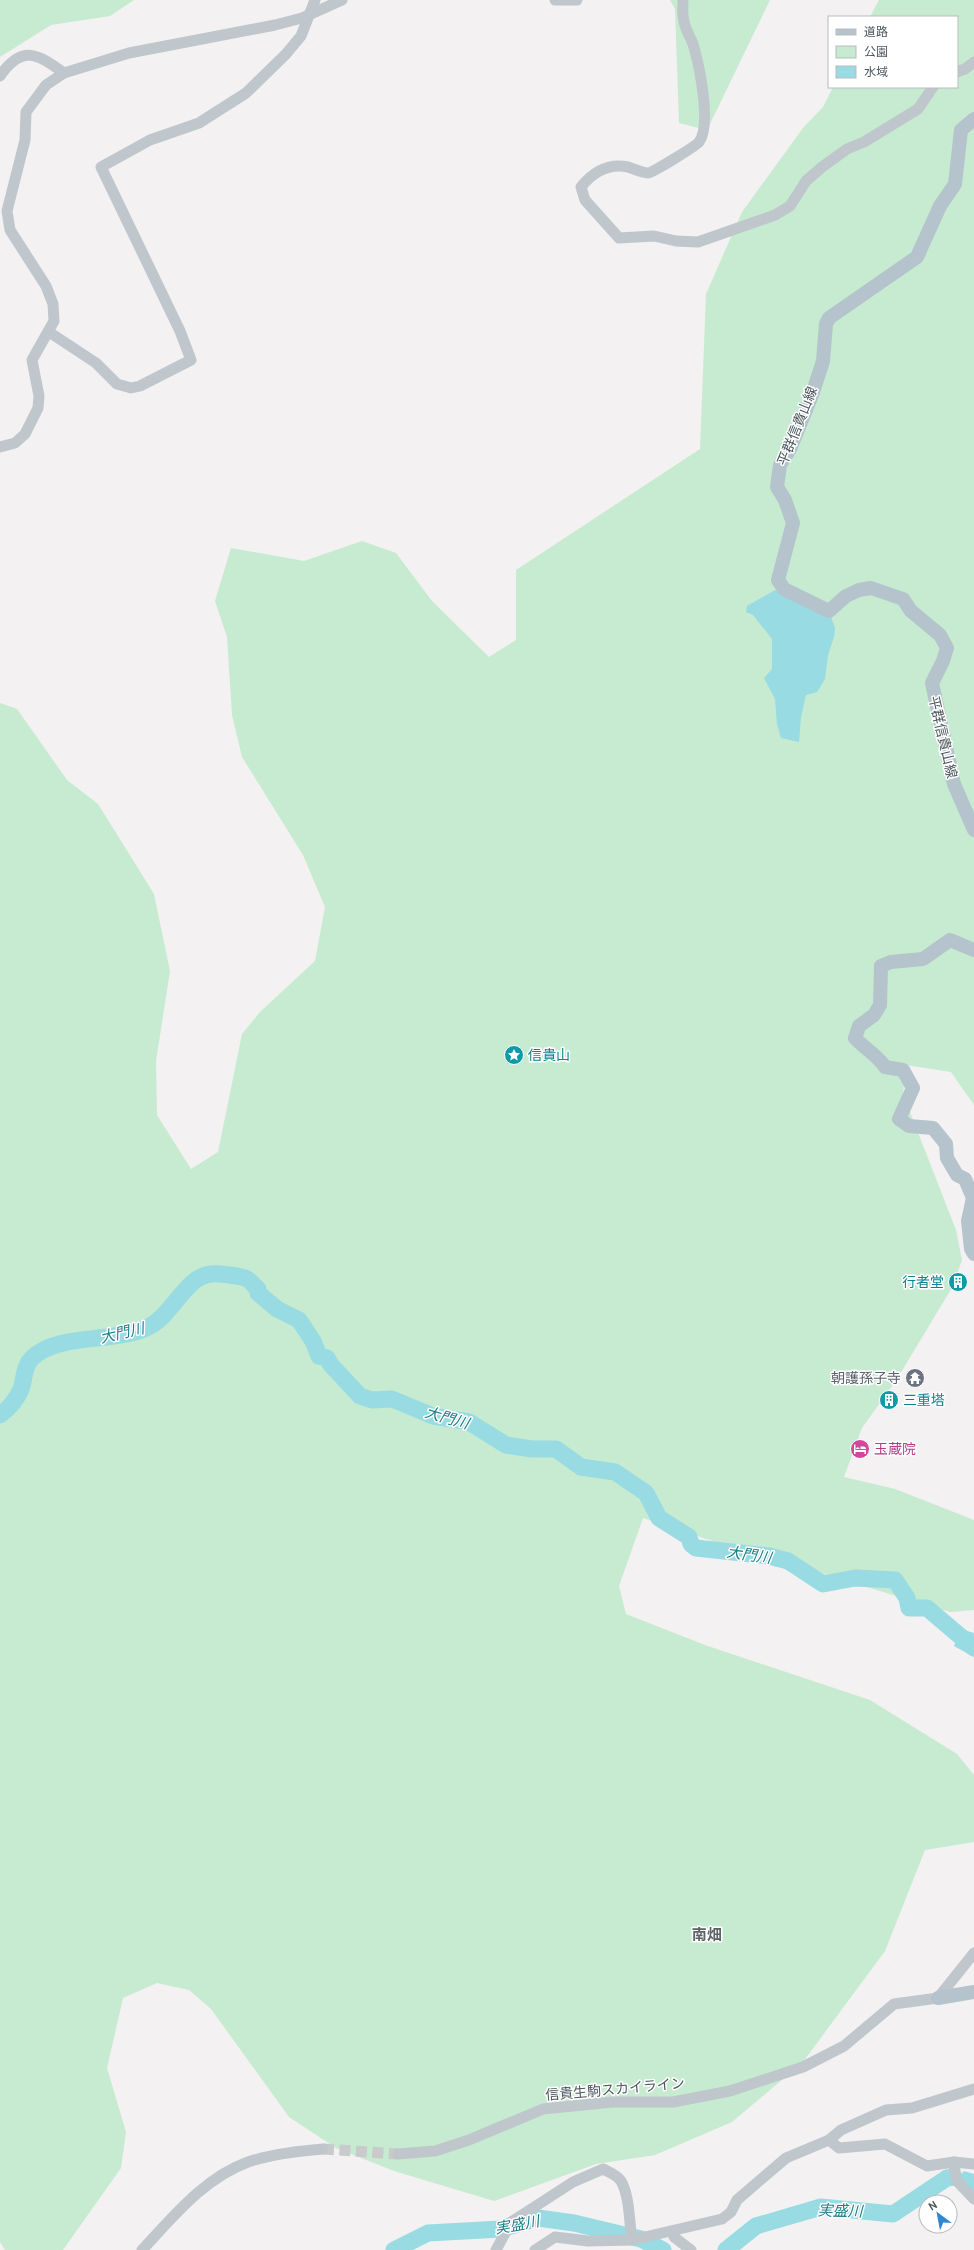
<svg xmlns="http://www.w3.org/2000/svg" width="974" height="2250" font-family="Cabin,'Noto Sans JP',sans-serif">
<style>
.green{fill:#c6ebd0}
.water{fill:#98dbe2}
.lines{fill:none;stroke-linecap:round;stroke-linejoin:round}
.river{stroke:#98dbe2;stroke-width:17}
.minor-tunnel{stroke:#c9cacc;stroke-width:11;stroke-dasharray:11 5.5;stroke-linecap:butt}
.minor{stroke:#bfc7cc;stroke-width:11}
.major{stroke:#b4c3cc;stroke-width:14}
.labels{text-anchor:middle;stroke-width:3;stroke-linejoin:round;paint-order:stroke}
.street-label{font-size:14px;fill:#4b565c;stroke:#fff}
.culture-label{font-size:14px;fill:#0d838f;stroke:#fff;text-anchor:start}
.worship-label{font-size:14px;fill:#5b616d;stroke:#fff;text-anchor:end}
.hotel-label{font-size:14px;fill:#b23c85;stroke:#fff;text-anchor:start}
.water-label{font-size:15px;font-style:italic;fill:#1c7e88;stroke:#fff}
.neighbourhood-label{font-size:15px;font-weight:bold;fill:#5e6265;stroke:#fff}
</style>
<rect width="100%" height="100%" fill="#f3f1f2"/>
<g class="green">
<polygon points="0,0 134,0 110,16 51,25 0,57"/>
<polygon points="670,0 770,0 707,130 679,123 675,9"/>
<polygon points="879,0 974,0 974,1105 951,1072 906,1065 903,1094 956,1230 962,1260 953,1286 897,1379 862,1428 844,1477 895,1489 974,1520 974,1610 950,1612 703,1538 643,1518 619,1586 626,1614 705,1645 870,1700 957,1754 974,1775 974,1842 925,1850 885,1951 803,2062 732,2122 655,2155 596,2164 494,2201 394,2171 336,2148 289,2117 211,2009 189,1990 157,1983 123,1998 107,2068 126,2132 121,2168 63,2250 5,2250 0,2242 0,703 17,709 67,780 98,804 154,894 170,971 156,1061 157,1115 191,1169 218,1152 242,1034 260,1012 315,961 325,907 303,855 242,757 232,715 227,637 215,601 231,548 304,561 362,541 396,553 432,601 489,657 516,640 516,570 700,449 706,294 742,212 803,128 823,107 833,87 957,87 957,17 870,17"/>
</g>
<g class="water">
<polygon points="775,590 831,617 835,628 834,637 828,655 825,679 817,692 806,695 801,717 799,742 781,738 777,724 775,699 764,678 772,669 772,639 753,615 746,612 747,606"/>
<polygon points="964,1630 974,1633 974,1657 954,1646 959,1634"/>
<polygon points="964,2171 974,2174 974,2192 961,2180 960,2176"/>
</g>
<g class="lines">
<g class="river">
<path d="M 0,1415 C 8,1409 17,1399 21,1389 C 25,1379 23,1367 32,1358 C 58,1332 118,1344 150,1326 C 173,1314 186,1276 211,1274 C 217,1273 243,1276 247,1279 C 251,1281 254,1286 258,1289 L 258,1293 L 277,1309 L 299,1320 L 313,1341 L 319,1356 L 327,1358 L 331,1365 L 360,1396 L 372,1400 L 392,1399 L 433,1416 L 469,1422 L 506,1445 L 532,1449 L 556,1449 L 581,1467 L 615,1472 L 646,1493 L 659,1518 L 689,1537 L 691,1544 L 696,1548 L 769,1556 L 788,1561 L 823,1584 L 855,1578 L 895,1580 L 907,1598 L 909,1608 L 927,1608 L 974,1648"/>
<polyline points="394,2250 428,2233 501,2229 538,2218 574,2223 641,2239 663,2250"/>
<polyline points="726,2250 756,2226 821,2207 893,2214 947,2178 954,2177"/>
</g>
<polyline class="minor-tunnel" points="323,2149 398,2154"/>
<g class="minor">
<polyline points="555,0 577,0"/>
<path d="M 683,0 C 683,7 682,15 684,21 C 685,29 690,36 693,44 C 699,64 712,125 699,142 C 696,146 652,173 648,173 C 642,173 634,169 628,167 C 608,163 593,172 581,187 L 585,200 L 619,238 L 654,236 L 676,241 L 698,242 L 775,215 L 790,206 L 806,181 L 822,167 L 847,149 L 864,142 L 918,109 L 933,87"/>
<polyline points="957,72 965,69 974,62"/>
<path d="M 0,76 C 22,44 38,54 64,73"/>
<polyline points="49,332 96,363 117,384 131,388 140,386 191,360 180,331 101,167 150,140 199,123 246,93 286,54 301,36 315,0"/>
<polyline points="0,447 15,443 25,434 38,408 39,396 32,360 54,321 53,304 46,286 10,230 7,211 25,140 26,112 46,85 64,73 129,53 275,25 302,18 342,0"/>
<polyline points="829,2140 839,2148 885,2144 927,2166 954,2162 974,2164"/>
<polyline points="398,2154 435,2151 469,2140 543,2109 613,2102 673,2102 730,2091 803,2067 844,2046 894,2004 938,1998 974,1953"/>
<polyline points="954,2162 956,2180 974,2199"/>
<polyline points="673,2232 674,2237 691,2250"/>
<path d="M 142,2250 C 173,2217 204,2178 248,2162 C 272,2154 298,2151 323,2149"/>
<path d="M 496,2250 L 511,2222 L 573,2182 L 603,2169 C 609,2172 617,2175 621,2181 C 630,2197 629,2222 632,2240"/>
<polyline points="535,2250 555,2237 588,2241 632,2240 722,2219 731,2212 737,2200 786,2158 829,2140 841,2130 886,2110 912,2108 974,2089"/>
</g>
<g class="major">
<polyline points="974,119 961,130 955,184 940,206 917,257 829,318 826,324 823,361 812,395 790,449 780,465 777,487 785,500 793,523 778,580 784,589 829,611 846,596 859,590 871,588 903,599 911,611 940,635 947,648 943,661 932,683 954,784 974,830"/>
<path d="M 974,950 L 950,940 L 923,959 L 891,962 L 881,966 L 880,1005 L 874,1015 L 859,1026 L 855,1038 C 865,1049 877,1055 885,1067 L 903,1070 L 913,1088 L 899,1119 L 909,1126 L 933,1128 L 946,1144 L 947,1158 L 957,1175 L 965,1179 L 973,1198 L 968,1221 L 971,1249 L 974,1254"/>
<polyline points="938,1998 974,1992"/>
</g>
</g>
<defs>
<symbol id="sight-disc" viewBox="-11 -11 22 22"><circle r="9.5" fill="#0f9aa8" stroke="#fff"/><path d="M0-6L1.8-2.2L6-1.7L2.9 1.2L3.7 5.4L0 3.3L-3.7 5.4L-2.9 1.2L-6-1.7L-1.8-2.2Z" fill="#fff"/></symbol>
<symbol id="building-disc" viewBox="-11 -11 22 22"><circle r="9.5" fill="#0f9aa8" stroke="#fff"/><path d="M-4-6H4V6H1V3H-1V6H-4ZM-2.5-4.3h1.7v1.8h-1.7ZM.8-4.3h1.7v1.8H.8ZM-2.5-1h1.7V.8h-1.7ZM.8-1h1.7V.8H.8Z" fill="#fff"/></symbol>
<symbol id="temple-disc" viewBox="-11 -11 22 22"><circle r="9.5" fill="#6b7280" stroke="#fff"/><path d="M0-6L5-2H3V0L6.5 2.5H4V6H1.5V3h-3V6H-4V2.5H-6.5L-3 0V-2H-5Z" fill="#fff"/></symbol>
<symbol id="hotel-disc" viewBox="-11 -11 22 22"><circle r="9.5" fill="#d1479c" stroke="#fff"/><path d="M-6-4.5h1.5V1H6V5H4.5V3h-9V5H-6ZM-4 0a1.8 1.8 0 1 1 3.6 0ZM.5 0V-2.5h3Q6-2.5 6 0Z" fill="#fff"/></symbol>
</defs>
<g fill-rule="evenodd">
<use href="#sight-disc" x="503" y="1044" width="22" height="22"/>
<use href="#building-disc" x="947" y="1271" width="22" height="22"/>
<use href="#temple-disc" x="904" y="1367" width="22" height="22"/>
<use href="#building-disc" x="878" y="1389" width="22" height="22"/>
<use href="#hotel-disc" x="849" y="1438" width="22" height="22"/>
</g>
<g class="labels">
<g class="street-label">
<text transform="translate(797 426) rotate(-68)" y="5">平群信貴山線</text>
<text transform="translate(943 737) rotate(77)" y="5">平群信貴山線</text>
<text transform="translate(615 2089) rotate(-5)" y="5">信貴生駒スカイライン</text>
</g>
<g class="culture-label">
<text x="528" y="1060">信貴山</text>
<text x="944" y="1287" text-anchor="end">行者堂</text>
<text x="903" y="1405">三重塔</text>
</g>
<g class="worship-label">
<text x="901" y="1383">朝護孫子寺</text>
</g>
<g class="hotel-label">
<text x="874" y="1454">玉蔵院</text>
</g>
<g class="water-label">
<text transform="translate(122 1333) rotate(-13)" y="5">大門川</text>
<text transform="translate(447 1418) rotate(16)" y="5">大門川</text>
<text transform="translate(749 1555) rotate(8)" y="5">大門川</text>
<text transform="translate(840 2211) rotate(1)" y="5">実盛川</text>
<text transform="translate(517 2225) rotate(-10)" y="5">実盛川</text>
</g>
<g class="neighbourhood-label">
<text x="707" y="1940">南畑</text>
</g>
</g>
<rect x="828" y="16" width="130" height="72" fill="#ffffff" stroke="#b7bbbe"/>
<rect x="836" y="29" width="20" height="6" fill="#b4c3cc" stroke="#b7bbbe"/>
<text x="864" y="36" font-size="12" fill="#4b565c">道路</text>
<rect x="836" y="46" width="20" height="12" fill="#c6ebd0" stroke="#b7bbbe"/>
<text x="864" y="56" font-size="12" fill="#4b565c">公園</text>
<rect x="836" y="66" width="20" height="12" fill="#98dbe2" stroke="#b7bbbe"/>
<text x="864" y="76" font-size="12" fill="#4b565c">水域</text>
<g transform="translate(938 2214) rotate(328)"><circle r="19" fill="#ffffff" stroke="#b7bbbe"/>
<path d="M0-3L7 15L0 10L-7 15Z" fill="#2f87cf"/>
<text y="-6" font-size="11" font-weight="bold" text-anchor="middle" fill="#4b565c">N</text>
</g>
</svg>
